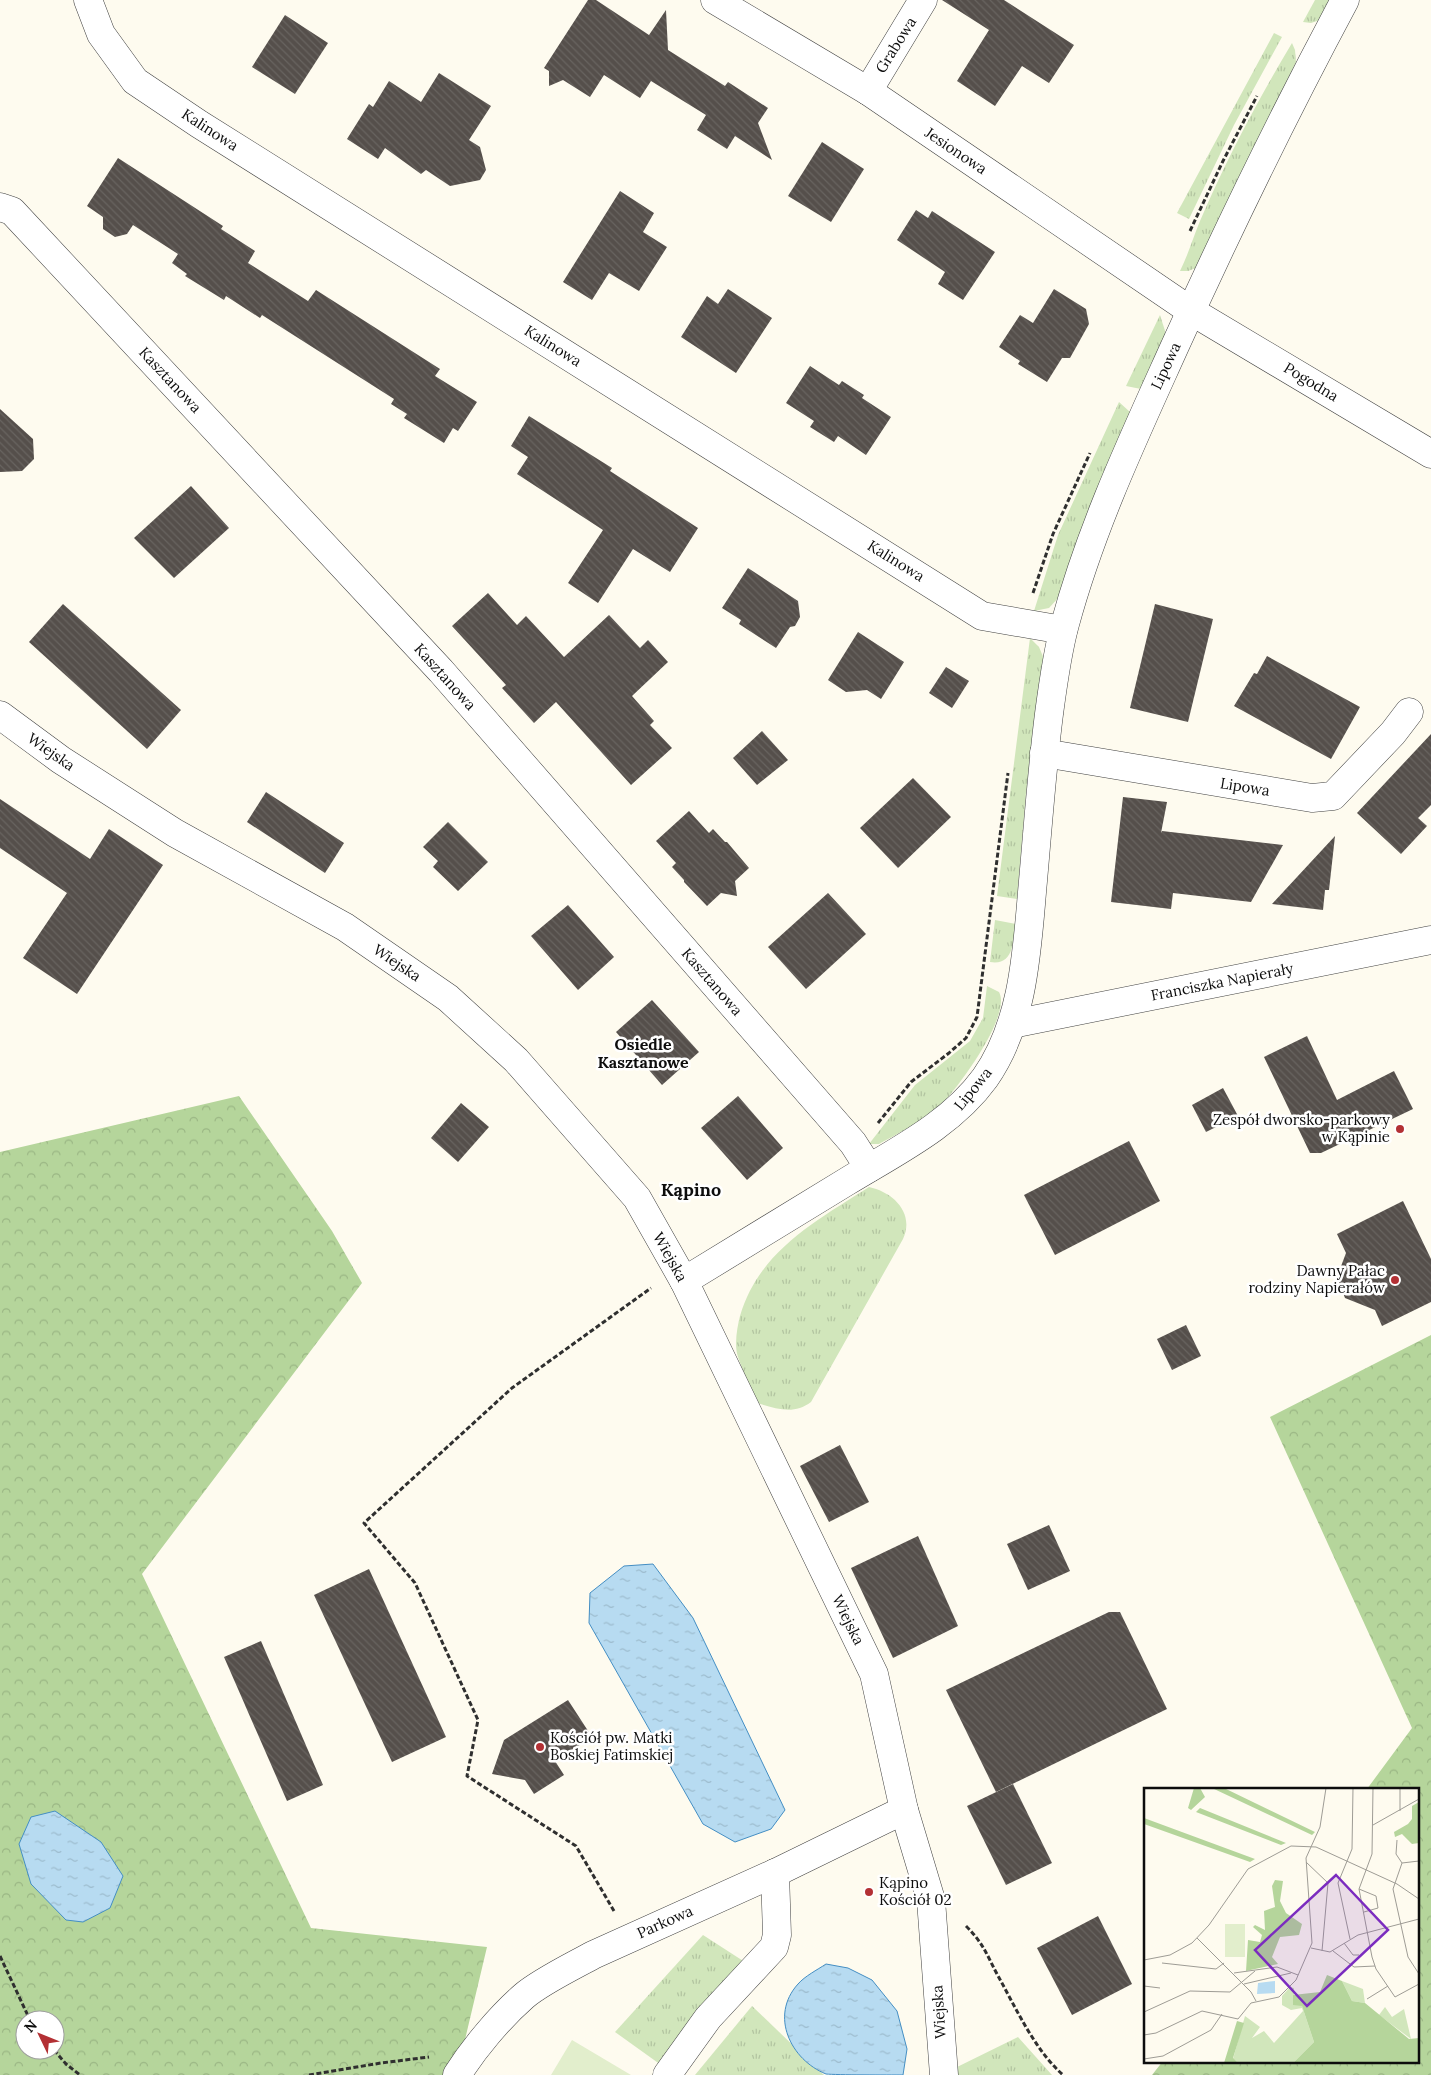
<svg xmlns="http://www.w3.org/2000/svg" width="1431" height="2075" font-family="Lora,serif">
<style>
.grass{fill:url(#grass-tufts)}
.forest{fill:url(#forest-crowns);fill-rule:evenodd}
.pitch{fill:#e2eecc}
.water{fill:url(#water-ripples);stroke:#448ec3}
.building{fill:url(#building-back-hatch)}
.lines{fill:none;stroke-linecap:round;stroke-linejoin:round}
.street-casing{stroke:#404040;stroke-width:29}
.path{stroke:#2f2f2f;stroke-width:3;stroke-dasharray:5 2.5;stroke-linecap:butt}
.street{stroke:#fff;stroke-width:28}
.poi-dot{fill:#b33034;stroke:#fff;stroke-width:2}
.labels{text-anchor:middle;stroke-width:5;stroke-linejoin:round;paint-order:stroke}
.street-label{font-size:15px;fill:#0d0d0d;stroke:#fff}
.poi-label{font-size:15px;fill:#0d0d0d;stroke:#fff;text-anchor:end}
.neighbourhood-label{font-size:16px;font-weight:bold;fill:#0d0d0d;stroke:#fff}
.quarter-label{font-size:18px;font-weight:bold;fill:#0d0d0d;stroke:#fff}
.inset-road{fill:none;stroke:#9e9c95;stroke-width:1}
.view{fill:#7b2cbf;fill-opacity:0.15;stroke:#7b2cbf;stroke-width:2.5}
.inset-edge{fill:none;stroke:#0d0d0d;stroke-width:2.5}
</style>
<defs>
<pattern id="grass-tufts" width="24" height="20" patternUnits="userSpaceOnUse" patternTransform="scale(1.25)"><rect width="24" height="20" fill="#d1e6bb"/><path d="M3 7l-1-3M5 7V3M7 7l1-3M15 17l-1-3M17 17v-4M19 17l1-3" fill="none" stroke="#b2c4a0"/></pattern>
<pattern id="forest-crowns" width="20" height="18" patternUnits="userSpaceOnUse" patternTransform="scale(1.25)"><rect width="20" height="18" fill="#b5d59b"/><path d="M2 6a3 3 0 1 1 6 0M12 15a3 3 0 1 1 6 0" fill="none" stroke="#9ab684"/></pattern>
<pattern id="water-ripples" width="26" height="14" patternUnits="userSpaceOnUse" patternTransform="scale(1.25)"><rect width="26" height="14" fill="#b7dbf1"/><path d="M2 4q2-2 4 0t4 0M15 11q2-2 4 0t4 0" fill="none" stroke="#9cbbcd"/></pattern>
<pattern id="building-back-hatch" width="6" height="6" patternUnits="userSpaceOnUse" patternTransform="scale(1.25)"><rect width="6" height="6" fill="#554f4b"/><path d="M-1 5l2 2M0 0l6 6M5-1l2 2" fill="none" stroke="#686460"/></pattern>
</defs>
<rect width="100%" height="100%" fill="#fefbef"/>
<g class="grass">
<polygon points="1315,0 1330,0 1320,20 1311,23 1303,22"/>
<polygon points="1274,33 1282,37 1234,125 1189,219 1177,213"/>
<path d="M 1292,43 L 1295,50 L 1296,62 L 1196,268 L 1188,271 L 1180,271 C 1188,255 1193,238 1200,221 C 1226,160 1258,100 1292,43 Z"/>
<polygon points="1160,315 1166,334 1141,389 1126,386"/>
<polygon points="1119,402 1130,412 1090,507 1060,596 1049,608 1034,611 1058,535"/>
<polygon points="1030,638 1039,647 1044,659 1026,793 1017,899 997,896"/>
<path d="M 995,920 L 1016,924 C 1013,941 1014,966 990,962 Z"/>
<path d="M 987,986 L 999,992 C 1012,1015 958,1088 941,1105 C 927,1119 897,1134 879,1144 L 869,1144 L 915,1085 L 970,1041 L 983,1018 Z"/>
<path d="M 869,1187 C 893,1192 915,1213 903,1239 L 811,1402 C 794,1415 777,1409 757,1403 C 751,1388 743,1372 738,1357 C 734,1345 737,1328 740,1316 C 759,1251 816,1221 869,1187 Z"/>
<polygon points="703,1935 751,1966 668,2070 615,2032"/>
<polygon points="752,2006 824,2075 695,2075"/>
<polygon points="1018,2037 1052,2075 953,2075 953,2069"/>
</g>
<g class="forest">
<path d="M 239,1096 L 332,1231 L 362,1283 L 142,1574 L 311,1928 L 487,1947 L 463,2048 L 446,2075 L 0,2075 L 0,1152 ZM 25,2020 L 55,2020 L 55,2050 L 25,2050 Z"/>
<polygon points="1431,1335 1431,2075 1152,2075 1163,2061 1417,2061 1417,1789 1367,1789 1412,1728 1270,1417"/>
</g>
<polygon class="pitch" points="572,2040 631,2075 551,2075"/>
<g class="water">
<polygon points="653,1564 693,1618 785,1810 771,1829 735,1842 703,1824 589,1623 590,1593 624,1566"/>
<polygon points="55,1811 101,1842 123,1876 110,1908 83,1922 66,1920 31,1884 19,1844 31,1817"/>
<path d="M 826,1964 L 848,1968 L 872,1980 L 897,2011 L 907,2049 L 903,2075 C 889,2075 836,2075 826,2074 C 791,2060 769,2016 798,1984 C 805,1976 817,1970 826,1964 Z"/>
</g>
<g class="building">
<polygon points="588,0 596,0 649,35 666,10 668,50 725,86 728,82 768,108 758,123 772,160 735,136 727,149 697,130 706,115 651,81 640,98 604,75 590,97 563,80 549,86 549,71 544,68"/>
<polygon points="942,0 1004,0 1074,45 1049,83 1022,66 995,106 957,81 989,30"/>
<polygon points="285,15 328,43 295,94 252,67"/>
<polygon points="439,73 491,106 469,140 480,147 486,170 480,180 450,186 426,170 421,174 385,148 378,159 347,139 369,104 373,107 389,81 421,102"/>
<polygon points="822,142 864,169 831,222 788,196"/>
<polygon points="118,158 223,226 221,229 255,251 248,263 308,301 316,290 440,369 435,376 477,402 458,431 453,428 444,443 404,418 407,414 391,404 394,399 262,315 260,318 226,296 224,300 185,276 187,274 172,263 178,254 133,225 127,234 115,237 103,229 103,217 87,206"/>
<polygon points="620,191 654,213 643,232 667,247 639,291 609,273 592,300 563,282"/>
<polygon points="916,210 928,218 932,211 995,252 963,300 938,284 945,272 897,240"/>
<polygon points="728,289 772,318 736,373 681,337 707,296 718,304"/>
<polygon points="1054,289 1086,309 1089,324 1070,358 1062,358 1047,382 1018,364 1020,361 999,347 1020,315 1033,323"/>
<polygon points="810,366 839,385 842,381 864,395 862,398 891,417 866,455 838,436 834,442 810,427 814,421 786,403"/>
<polygon points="0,409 33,439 34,459 22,471 0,472"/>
<polygon points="529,416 612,468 610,471 698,528 670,572 633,549 598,603 568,583 603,530 517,474 528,457 511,446"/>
<polygon points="191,486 229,528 174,578 134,538"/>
<polygon points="748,568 798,601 800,617 795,626 790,627 776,648 739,624 741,620 722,608"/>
<polygon points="488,593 517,625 526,616 564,657 609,615 640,648 648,640 668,662 632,696 654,721 650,725 672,748 631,785 556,702 534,723 502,688 506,685 452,626"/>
<polygon points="63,604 181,710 147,749 29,642"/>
<polygon points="1155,604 1213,619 1188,722 1130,708"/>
<polygon points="858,632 904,662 881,699 867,690 846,692 828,680"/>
<polygon points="1267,656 1360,707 1331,759 1234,706 1254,673 1257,674"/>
<polygon points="946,667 969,681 952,708 929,693"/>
<polygon points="762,731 788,760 757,785 733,758"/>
<polygon points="1431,734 1431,805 1418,818 1427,826 1401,854 1357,813"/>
<polygon points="913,778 951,817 898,868 860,828"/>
<polygon points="266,792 344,843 325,873 247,822"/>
<polygon points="1123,797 1167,802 1161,833 1162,831 1283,845 1251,902 1173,893 1171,909 1111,902"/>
<polygon points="0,799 90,859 109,829 163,865 77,994 23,958 67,893 0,848"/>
<polygon points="689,811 709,833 713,829 725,842 727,842 749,868 735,881 737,896 721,893 707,906 684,882 684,880 672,867 676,863 656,841"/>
<polygon points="448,822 488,862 458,891 433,867 438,861 423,847"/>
<polygon points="1335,836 1329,890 1325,890 1323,910 1272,904"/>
<polygon points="828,893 866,934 806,989 768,947"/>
<polygon points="568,905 614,957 578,990 531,936"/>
<polygon points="652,1000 699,1052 662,1085 616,1032"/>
<polygon points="1307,1036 1337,1100 1394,1071 1413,1109 1321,1153 1310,1153 1264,1057"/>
<polygon points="1223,1088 1238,1116 1206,1132 1192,1105"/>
<polygon points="738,1096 783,1148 747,1180 701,1128"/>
<polygon points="461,1103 489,1127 458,1162 431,1138"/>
<polygon points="1129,1141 1160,1201 1055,1255 1024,1195"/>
<polygon points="1403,1201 1431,1259 1431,1302 1382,1326 1375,1310 1345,1298 1337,1277 1346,1253 1337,1234"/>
<polygon points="1186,1325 1201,1356 1172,1370 1157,1339"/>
<polygon points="840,1445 869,1502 829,1522 800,1466"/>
<polygon points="1049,1525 1070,1571 1028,1590 1007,1544"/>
<polygon points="918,1536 958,1626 893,1658 851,1568"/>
<polygon points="369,1569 446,1737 392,1762 314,1595"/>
<polygon points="1109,1612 1120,1612 1167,1709 996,1792 946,1690"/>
<polygon points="261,1641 323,1785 287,1801 224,1657"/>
<polygon points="568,1700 592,1737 555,1761 564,1775 534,1794 525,1780 492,1774 504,1740"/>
<polygon points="1013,1784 1052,1863 1006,1885 967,1806"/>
<polygon points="1098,1916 1132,1984 1072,2015 1037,1948"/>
</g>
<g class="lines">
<defs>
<g id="street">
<polyline points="88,0 101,34 135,81 199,124 982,616 1063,630"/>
<polyline points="715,0 868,91 1191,311 1431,454"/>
<polyline points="868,91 923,0"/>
<polyline points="0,207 12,211 441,671 853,1143 869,1168"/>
<polyline points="0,715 61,760 175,833 345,927 448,998 516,1060 637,1198 684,1281 874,1674 904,1810 931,1900 944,2075"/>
<polyline points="1044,753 1312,798 1333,796 1393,733 1409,712"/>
<polyline points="1012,1024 1431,940"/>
<path d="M 684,1281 C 738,1248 792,1215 846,1182 C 895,1152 951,1125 985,1078 C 1025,1021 1027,947 1033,881 C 1038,825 1042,769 1049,714 C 1053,684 1057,653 1065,624 C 1091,528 1133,439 1174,348 C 1227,231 1284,114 1345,0"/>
<path d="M 457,2075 C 474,2048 500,2017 524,1996 C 540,1982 573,1966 593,1955 L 775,1873 L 904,1810"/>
<polyline points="667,2075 708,2018 774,1947 777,1935 775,1873"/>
</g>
</defs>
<use href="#street" class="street-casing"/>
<g class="path">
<polyline points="1190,231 1223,161 1257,96"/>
<polyline points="1033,593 1053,534 1090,453"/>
<polyline points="878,1123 911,1082 949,1053 966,1038 977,1017 1008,773"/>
<polyline points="614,1911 576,1846 467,1776 478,1720 415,1583 364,1523 512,1388 651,1288"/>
<path d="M 966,1926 C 983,1943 986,1953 997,1974 C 1016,2008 1034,2049 1063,2075"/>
<polyline points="0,1956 30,2020"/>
<polyline points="54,2050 66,2064 80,2075"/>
<polyline points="309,2075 381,2063 429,2057"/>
</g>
<use href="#street" class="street"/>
</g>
<g class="poi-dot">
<circle cx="1400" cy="1129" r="5"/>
<circle cx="1395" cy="1280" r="5"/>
<circle cx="540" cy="1747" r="5"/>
<circle cx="869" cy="1892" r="5"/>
</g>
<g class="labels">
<g class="street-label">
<text transform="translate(896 45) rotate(-58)" y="5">Grabowa</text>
<text transform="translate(210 130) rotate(33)" y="5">Kalinowa</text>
<text transform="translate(956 151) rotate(34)" y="5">Jesionowa</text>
<text transform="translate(553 346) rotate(32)" y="5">Kalinowa</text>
<text transform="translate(1166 366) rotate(-65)" y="5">Lipowa</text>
<text transform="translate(170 380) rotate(47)" y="5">Kasztanowa</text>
<text transform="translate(1311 382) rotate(31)" y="5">Pogodna</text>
<text transform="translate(896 561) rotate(32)" y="5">Kalinowa</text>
<text transform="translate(445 677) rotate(48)" y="5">Kasztanowa</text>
<text transform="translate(51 752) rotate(35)" y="5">Wiejska</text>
<text transform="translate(1245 787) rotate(9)" y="5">Lipowa</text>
<text transform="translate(397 963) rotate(34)" y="5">Wiejska</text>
<text transform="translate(712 982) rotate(49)" y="5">Kasztanowa</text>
<text transform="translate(1222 982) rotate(-11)" y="5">Franciszka Napierały</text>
<text transform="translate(973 1089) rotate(-51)" y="5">Lipowa</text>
<text transform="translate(670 1257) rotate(61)" y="5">Wiejska</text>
<text transform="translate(848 1620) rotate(64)" y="5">Wiejska</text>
<text transform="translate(665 1922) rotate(-24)" y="5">Parkowa</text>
<text transform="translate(939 2012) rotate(-94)" y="5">Wiejska</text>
</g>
<g class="poi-label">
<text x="1390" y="1125">Zespół dworsko-parkowy<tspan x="1390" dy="17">w Kąpinie</tspan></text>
<text x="1385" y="1276">Dawny Pałac<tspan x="1385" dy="17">rodziny Napierałów</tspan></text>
<text x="550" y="1743" text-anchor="start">Kościół pw. Matki<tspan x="550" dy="17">Boskiej Fatimskiej</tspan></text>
<text x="879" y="1888" text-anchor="start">Kąpino<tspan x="879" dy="17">Kościół 02</tspan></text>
</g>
<g class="neighbourhood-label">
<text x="643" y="1050">Osiedle<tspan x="643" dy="18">Kasztanowe</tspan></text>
</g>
<g class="quarter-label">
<text x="691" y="1196">Kąpino</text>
</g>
</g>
<g transform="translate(1144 1788)">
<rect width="275" height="275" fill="#fefbef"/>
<path d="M 198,193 L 219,201 L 221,215 L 208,213 ZM 146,199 L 150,200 L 150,210 L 158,218 L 170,254 L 149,275 L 94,275 L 89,271 L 101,228 L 116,239 L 108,250 L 120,243 L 130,255 L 159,223 L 158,220 L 147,222 L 138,217 L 138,208 ZM 241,219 L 248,229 L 260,221 L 267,251 L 235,227 Z" fill="#d1e6bb"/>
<path d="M 50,0 L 56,0 L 61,9 L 47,22 L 44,20 ZM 68,0 L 80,0 L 171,44 L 168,47 ZM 275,14 L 275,55 L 268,56 L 258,46 L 251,49 L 250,44 L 264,36 L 268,31 L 268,18 ZM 56,20 L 142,55 L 137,57 L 52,24 ZM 0,30 L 111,71 L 106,74 L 0,36 ZM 131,92 L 139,93 L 136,113 L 142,125 L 158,136 L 155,147 L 136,149 L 128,169 L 134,176 L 102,183 L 104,152 L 116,154 L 118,147 L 109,139 L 111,137 L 121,142 L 120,123 L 131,119 L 128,98 ZM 183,187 L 198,193 L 208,213 L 221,215 L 265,251 L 275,250 L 275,275 L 149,275 L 170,254 L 158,218 L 149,217 L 149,207 L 176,204 ZM 93,233 L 100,235 L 89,270 L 94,275 L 80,275 Z" fill="#b5d59b"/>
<path d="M 81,136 L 101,136 L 101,169 L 81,169 Z" fill="#e2eecc"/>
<path d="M 131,193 L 131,205 L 113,206 L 114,195 Z" fill="#b7dbf1"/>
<path class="inset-road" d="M 229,0 L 228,66 L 215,101 L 228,169 L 232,181 L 251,209 L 275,196M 256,23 L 256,0M 229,37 L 275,11M 253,52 L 252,66 L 258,75 L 249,101 L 264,169 L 275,186M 162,74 L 184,95 L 178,163M 258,75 L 275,73M 215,101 L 232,108 L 234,120 L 220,124M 53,150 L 107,204 L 112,213M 206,151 L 194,95 L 208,61 L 209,0M 200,155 L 209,167 L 215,167M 167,160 L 186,164 L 214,147 L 275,131M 189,163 L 210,179 L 231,178M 0,172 L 26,167 L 48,155 L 65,137 L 104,81 L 147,58 L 172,59 L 253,96 L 275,111M 18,175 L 72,181 L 80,175M 90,185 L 133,179 L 154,187M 100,196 L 147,185M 0,198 L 16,200M 223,211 L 244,198M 0,224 L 46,203 L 86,204 L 111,183M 0,247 L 12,245 L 58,223 L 94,231 L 107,215 L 135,209 L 152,192 L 168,155 L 162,70 L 176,39 L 182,0M 0,271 L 19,268 L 67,242 L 78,226"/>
<path class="view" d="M 192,87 L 244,142 L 163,218 L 111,162 Z"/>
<rect width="275" height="275" class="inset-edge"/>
</g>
<g transform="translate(40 2035) rotate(313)"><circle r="24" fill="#ffffff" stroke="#9e9e9e"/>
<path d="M0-4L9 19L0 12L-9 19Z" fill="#b33034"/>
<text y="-8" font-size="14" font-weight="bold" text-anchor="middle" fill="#0d0d0d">N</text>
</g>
</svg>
